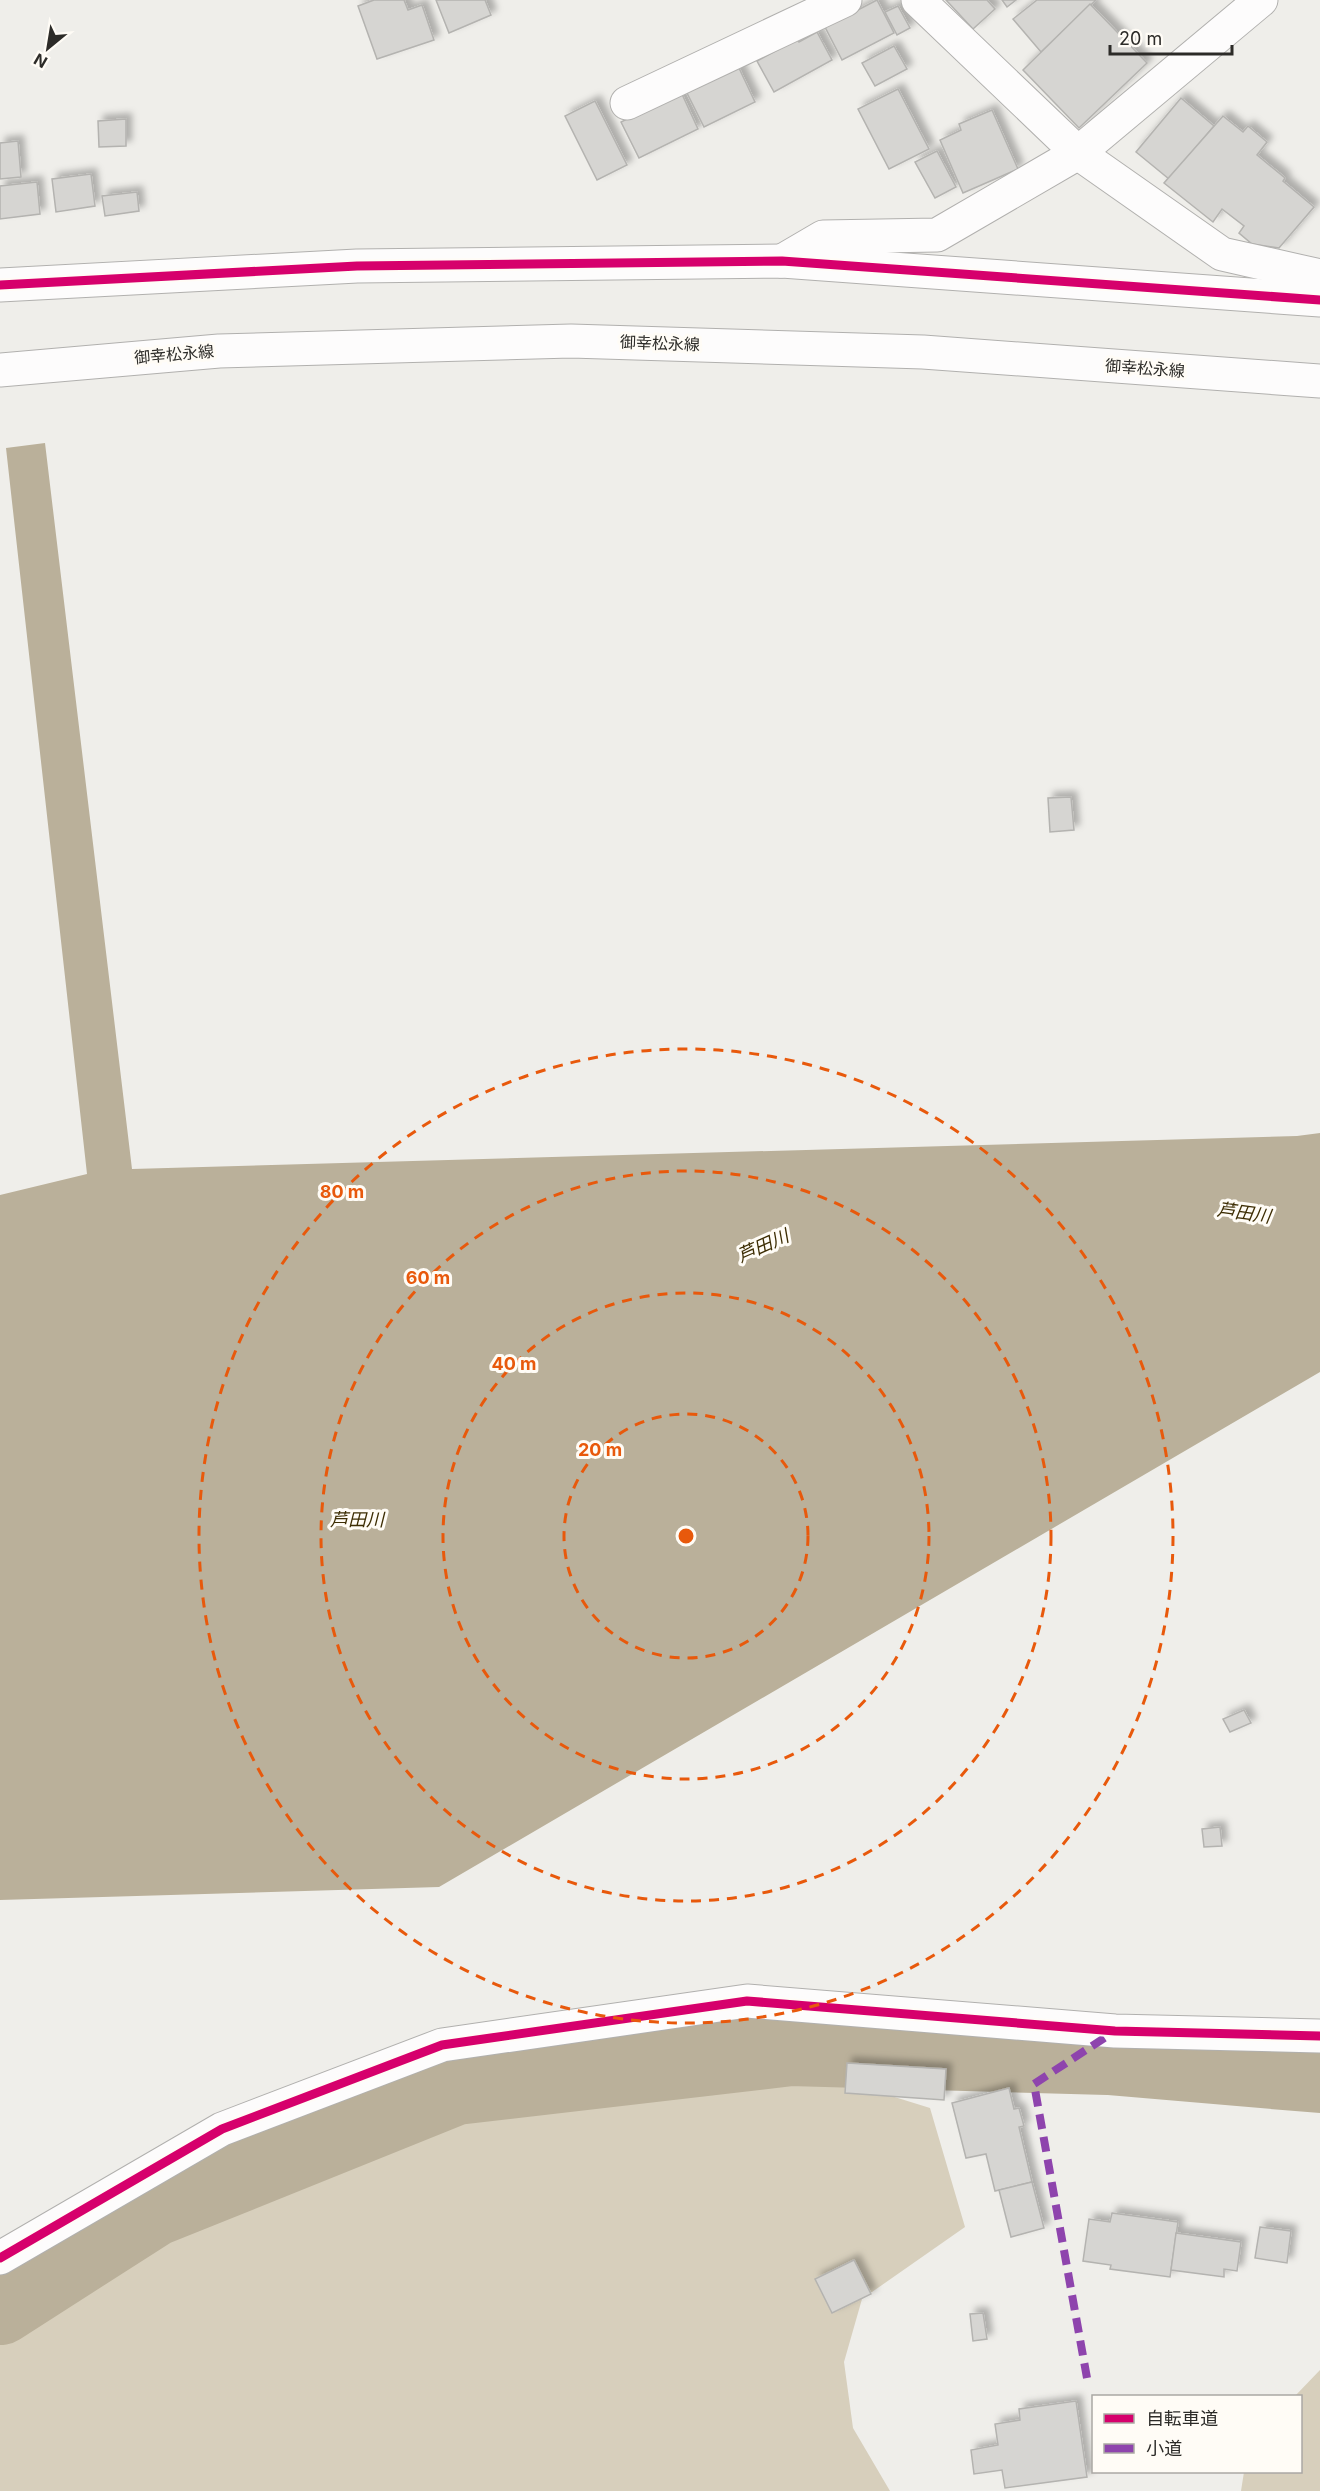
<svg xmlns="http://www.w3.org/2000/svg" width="1320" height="2491" font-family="Inter,'Noto Sans JP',sans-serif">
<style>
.forest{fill:#d7cfbc}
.water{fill:#bab09a}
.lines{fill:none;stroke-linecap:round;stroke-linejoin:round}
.river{stroke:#bab09a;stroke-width:74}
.building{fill:#d6d5d2;stroke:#b4b3b0;stroke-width:1.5;filter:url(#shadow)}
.minor-casing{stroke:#b1b0ae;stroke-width:35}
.secondary-casing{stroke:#b1b0ae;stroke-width:35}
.minor{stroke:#fdfcfc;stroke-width:33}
.secondary{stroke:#fdfcfc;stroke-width:33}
.quiet{stroke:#8e44ad;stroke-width:8;stroke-dasharray:15 8;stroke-linecap:butt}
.cycleway-casing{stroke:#fffcf6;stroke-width:13}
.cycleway{stroke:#d6006c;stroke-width:9}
.ring{fill:none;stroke:#e8590c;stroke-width:3;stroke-dasharray:10 8}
.labels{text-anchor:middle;stroke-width:6;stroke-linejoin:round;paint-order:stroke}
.street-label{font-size:16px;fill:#2c2b28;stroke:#fffcf6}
.water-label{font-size:18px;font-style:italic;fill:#3d2d03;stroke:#fffcf6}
.centre{fill:#e8590c;stroke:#fffcf6;stroke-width:3}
.ring-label{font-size:18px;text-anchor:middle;font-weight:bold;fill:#e8590c;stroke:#fffcf6;stroke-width:6;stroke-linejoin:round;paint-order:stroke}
</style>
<defs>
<filter id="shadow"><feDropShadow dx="5.5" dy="-5.5" stdDeviation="3" flood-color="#0004"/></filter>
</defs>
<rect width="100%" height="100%" fill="#efeeea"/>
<g class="forest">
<polygon points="843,2081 930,2108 965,2227 862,2299 844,2362 853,2428 890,2491 0,2491 0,2322 257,2177 420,2111"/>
<polygon points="1320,2370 1320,2491 1241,2491 1244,2472 1300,2472 1300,2396 1295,2396"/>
</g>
<polygon class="water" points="45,443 132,1169 1297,1136 1320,1133 1320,1372 439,1887 0,1900 0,1195 87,1174 6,448"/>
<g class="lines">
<polyline class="river" points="0,2308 153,2210 456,2088 791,2049 1108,2058 1320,2076"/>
</g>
<g class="building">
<polygon points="374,0 404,0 408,10 422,5 434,40 377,59 358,6"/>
<polygon points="436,0 485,0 491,15 449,33"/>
<polygon points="877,0 894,33 842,60 825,27"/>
<polygon points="946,0 987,0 995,9 973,29"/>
<polygon points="1002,0 1016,0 1007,7"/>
<polygon points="1037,0 1096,0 1041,52 1013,19"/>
<polygon points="1090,4 1147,63 1079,128 1023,70"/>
<polygon points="898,6 910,28 897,35 885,12"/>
<polygon points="817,32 832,60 774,92 757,61 797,39 799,42"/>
<polygon points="894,46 907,69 875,86 862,63"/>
<polygon points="738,66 755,102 704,127 686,91"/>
<polygon points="898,89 929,149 889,169 858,109"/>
<polygon points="681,92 698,129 639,158 621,122"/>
<polygon points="1181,98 1214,126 1169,179 1136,152"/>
<polygon points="595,101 627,165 597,180 565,116"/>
<polygon points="992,110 1018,169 963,193 940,140 961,130 959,124"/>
<polygon points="1223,116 1243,132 1248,126 1267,142 1257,155 1285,178 1283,181 1314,207 1279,248 1252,244 1239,233 1244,226 1222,209 1213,222 1164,183"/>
<polygon points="126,119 126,146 99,147 98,121"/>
<polygon points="18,141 21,177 0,179 0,143"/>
<polygon points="937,151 956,187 935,198 915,162"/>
<polygon points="91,174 95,206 56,212 52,179"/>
<polygon points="37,182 40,214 0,219 0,186"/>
<polygon points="137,192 139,211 105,216 102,196"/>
<polygon points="1071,797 1074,830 1050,832 1048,798"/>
<polygon points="1244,1710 1251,1723 1230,1732 1223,1719"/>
<polygon points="1220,1827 1222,1846 1204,1847 1202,1829"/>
<polygon points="847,2063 946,2069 944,2100 845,2093"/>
<polygon points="1009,2088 1014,2109 1019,2108 1024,2126 1019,2127 1032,2182 995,2191 986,2154 966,2158 952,2103"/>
<polygon points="1032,2182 1044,2228 1011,2237 999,2190"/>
<polygon points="1112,2213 1178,2222 1170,2277 1110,2269 1111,2265 1083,2261 1089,2219 1110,2222"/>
<polygon points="1260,2227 1291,2231 1287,2263 1255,2258"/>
<polygon points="1176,2233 1241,2242 1237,2271 1224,2269 1224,2277 1171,2270"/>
<polygon points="854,2260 871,2294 832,2313 815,2279"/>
<polygon points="983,2313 987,2339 973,2341 970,2314"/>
<polygon points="1076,2401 1087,2477 1005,2488 1002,2470 974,2474 971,2450 998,2445 995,2424 1020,2420 1019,2409"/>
</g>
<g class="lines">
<defs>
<g id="minor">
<polyline points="918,0 1078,153 1222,254 1320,276"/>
<polyline points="627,103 845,0"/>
<polyline points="782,261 823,237 937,235 1078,153 1261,0"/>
<polyline points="0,285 357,266 782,261 1320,300"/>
<polyline points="0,2258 222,2129 442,2045 747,2001 1115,2031 1320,2036"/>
</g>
<polyline id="secondary" points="0,370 219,351 571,341 923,352 1320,381"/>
</defs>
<use href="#minor" class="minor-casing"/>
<use href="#secondary" class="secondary-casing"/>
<use href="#minor" class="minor"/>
<use href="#secondary" class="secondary"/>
<polyline class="quiet" points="1087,2378 1034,2084 1115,2031"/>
<defs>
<g id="cycleway">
<polyline points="0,285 357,266 782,261 1320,300"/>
<polyline points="0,2258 222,2129 442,2045 747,2001 1115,2031 1320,2036"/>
</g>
</defs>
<use href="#cycleway" class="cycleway-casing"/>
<use href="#cycleway" class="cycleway"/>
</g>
<g class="ring">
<circle cx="686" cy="1536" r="122"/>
<circle cx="686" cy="1536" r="243"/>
<circle cx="686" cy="1536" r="365"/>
<circle cx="686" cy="1536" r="487"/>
</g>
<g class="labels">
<g class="street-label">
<text transform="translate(660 343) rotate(2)" y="6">御幸松永線</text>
<text transform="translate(174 354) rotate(-5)" y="6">御幸松永線</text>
<text transform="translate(1145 368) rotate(4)" y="6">御幸松永線</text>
</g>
<g class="water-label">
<text transform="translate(1244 1213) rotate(8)" y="6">芦田川</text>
<text transform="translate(763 1246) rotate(-24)" y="6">芦田川</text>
<text x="357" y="1526">芦田川</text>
</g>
</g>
<circle cx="686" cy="1536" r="9" class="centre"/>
<g class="ring-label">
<text x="342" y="1198">80 m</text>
<text x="428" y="1284">60 m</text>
<text x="514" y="1370">40 m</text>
<text x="600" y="1456">20 m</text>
</g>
<rect x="1092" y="2395" width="210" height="78" fill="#fffcf6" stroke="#aba8a4" stroke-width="1.5"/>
<rect x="1104" y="2414" width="30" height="9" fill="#d6006c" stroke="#aba8a4" stroke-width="1.5"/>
<text x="1146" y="2425" font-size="18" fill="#2c2b28">自転車道</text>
<rect x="1104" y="2444" width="30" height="9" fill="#8e44ad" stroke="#aba8a4" stroke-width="1.5"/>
<text x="1146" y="2455" font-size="18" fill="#2c2b28">小道</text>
<g transform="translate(48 48) rotate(210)" stroke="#fffcf6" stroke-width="4.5" paint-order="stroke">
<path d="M0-4.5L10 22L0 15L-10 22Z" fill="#2c2b28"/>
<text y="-9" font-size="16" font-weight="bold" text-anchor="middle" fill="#2c2b28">N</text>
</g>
<path d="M1110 45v9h122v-9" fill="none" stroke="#2c2b28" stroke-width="3"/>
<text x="1119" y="45" font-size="18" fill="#2c2b28" stroke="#fffcf6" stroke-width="4.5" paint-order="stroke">20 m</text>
</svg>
